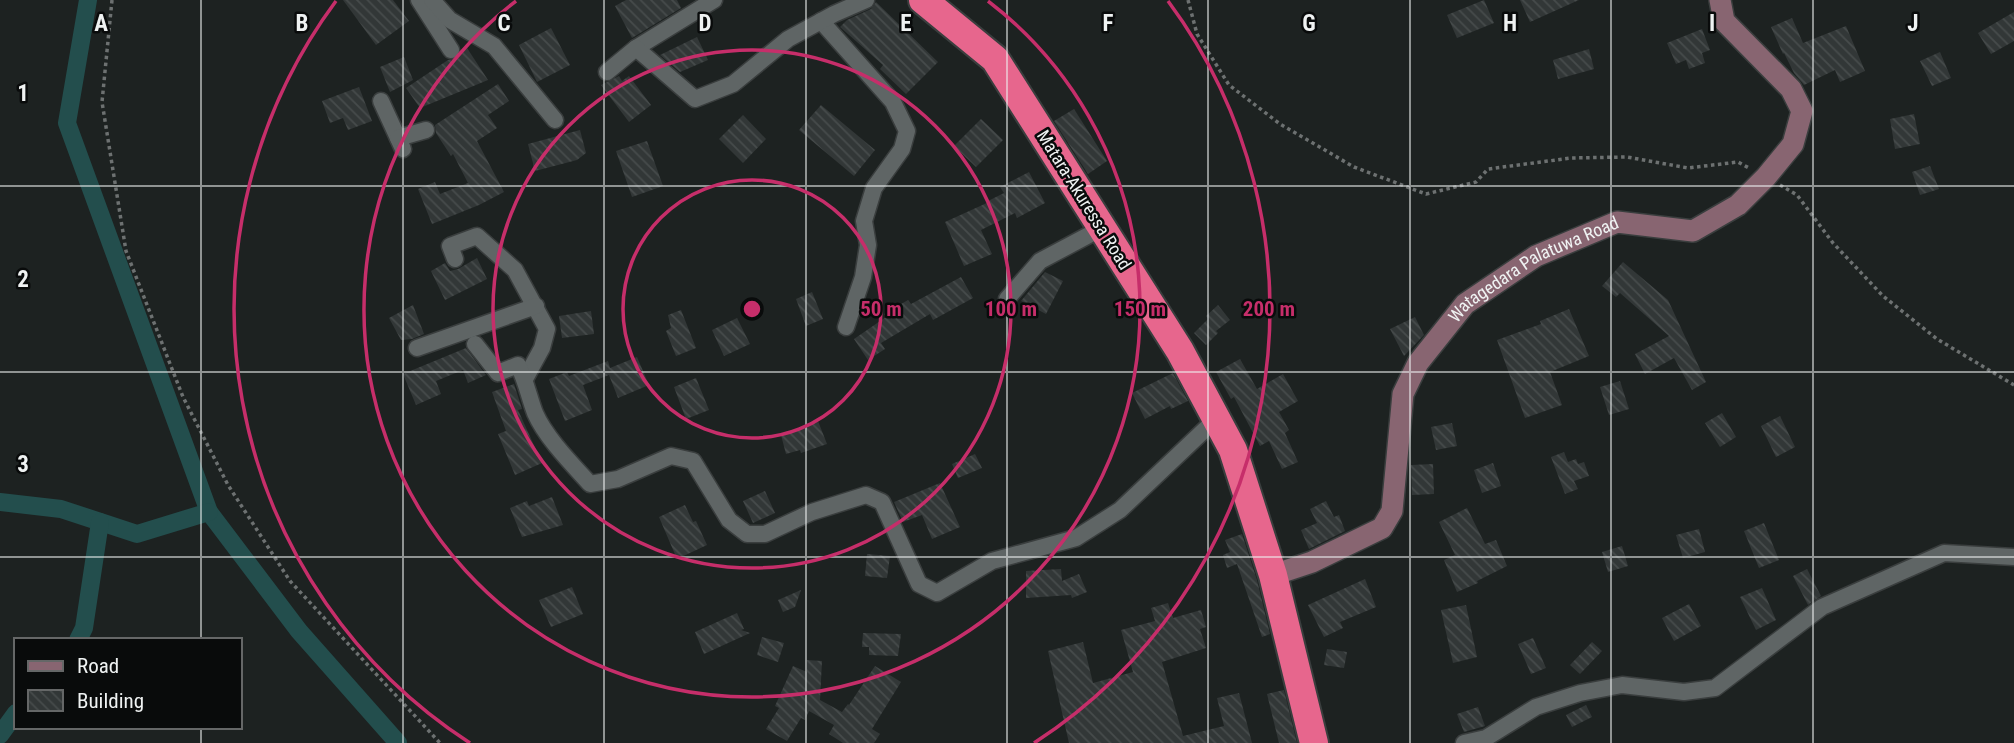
<svg xmlns="http://www.w3.org/2000/svg" width="2014" height="743" font-family="'Roboto Condensed',sans-serif">
<style>
.lines{fill:none;stroke-linecap:round;stroke-linejoin:round}
.canal{stroke:#234e4d;stroke-width:18}
.building{fill:url(#building-back-hatch)}
.street-casing{stroke:#3a3e3e;stroke-width:19}
.secondary-casing{stroke:#3a3e3e;stroke-width:24}
.highway-casing{stroke:#3a3e3e;stroke-width:32}
.path{stroke:#6d7171;stroke-width:3.5;stroke-dasharray:3.5 3.5;stroke-linecap:butt}
.street{stroke:#5f6565;stroke-width:16}
.secondary{stroke:#886571;stroke-width:21}
.highway{stroke:#e7668d;stroke-width:28}
.grid{fill:none;stroke:#eff2f2;stroke-width:2;stroke-opacity:0.55}
.ring{fill:none;stroke:#c62e6a;stroke-width:3.5}
.labels{text-anchor:middle;stroke-width:5;stroke-linejoin:round;paint-order:stroke}
.street-label{font-size:18px;fill:#eff2f2;stroke:#090b0b}
.grid-label{font-size:23px;text-anchor:middle;font-weight:bold;fill:#eff2f2;stroke:#090b0b;stroke-width:5;stroke-linejoin:round;paint-order:stroke}
.centre{fill:#c62e6a;stroke:#090b0b;stroke-width:3.5}
.ring-label{font-size:21px;text-anchor:middle;font-weight:bold;fill:#c62e6a;stroke:#090b0b;stroke-width:5;stroke-linejoin:round;paint-order:stroke}
</style>
<defs>
<pattern id="building-back-hatch" width="6" height="6" patternUnits="userSpaceOnUse" patternTransform="scale(1.75)"><rect width="6" height="6" fill="#323737"/><path d="M-1 5l2 2M0 0l6 6M5-1l2 2" fill="none" stroke="#464b4b"/></pattern>
</defs>
<rect width="100%" height="100%" fill="#1d2221"/>
<g class="lines">
<g class="canal">
<polyline points="88,0 67,123 209,512 299,631 398,743"/>
<polyline points="0,502 61,509 137,534 209,512"/>
<polyline points="78,640 84,628 100,522"/>
<polyline points="0,735 16,713"/>
</g>
</g>
<g class="building">
<polygon points="343,0 393,0 409,21 376,45"/>
<polygon points="626,0 677,0 681,8 632,38 615,6"/>
<polygon points="1484,0 1494,23 1457,38 1447,15"/>
<polygon points="1520,0 1579,0 1530,22"/>
<polygon points="876,2 938,62 906,94 880,69 883,65 840,27 847,20 871,9"/>
<polygon points="2014,12 2014,41 1991,54 1978,33"/>
<polygon points="1792,18 1803,43 1846,26 1865,71 1840,82 1835,70 1804,85 1794,73 1784,53 1783,54 1771,27"/>
<polygon points="551,28 570,65 537,82 519,45"/>
<polygon points="1702,29 1710,50 1702,53 1705,63 1689,69 1686,60 1676,64 1667,43"/>
<polygon points="697,37 708,60 680,72 660,55"/>
<polygon points="467,48 488,80 420,108 406,88 448,60 457,58"/>
<polygon points="1589,49 1594,69 1558,79 1553,60"/>
<polygon points="1940,52 1951,78 1932,86 1920,61"/>
<polygon points="404,57 413,80 390,92 380,67"/>
<polygon points="619,76 622,81 629,76 651,105 629,122 601,85"/>
<polygon points="498,84 509,101 488,115 497,128 477,141 504,192 479,205 432,224 418,189 435,182 440,194 468,183 453,154 451,156 436,133 435,125"/>
<polygon points="359,87 372,121 348,130 343,118 330,123 322,101"/>
<polygon points="821,105 875,150 854,176 799,130"/>
<polygon points="1074,109 1107,161 1088,174 1054,121"/>
<polygon points="1914,114 1920,144 1895,149 1890,119"/>
<polygon points="743,115 766,139 743,163 719,139"/>
<polygon points="981,119 1003,140 976,167 954,146"/>
<polygon points="580,130 586,153 577,160 535,171 528,144"/>
<polygon points="647,141 663,186 632,197 616,151"/>
<polygon points="1930,166 1939,189 1920,195 1912,172"/>
<polygon points="1029,172 1045,203 1017,218 1015,213 981,230 992,254 964,266 945,222 989,202 988,201 1004,193 1000,187"/>
<polygon points="477,258 487,279 445,300 431,271 445,263 450,271 458,269"/>
<polygon points="1623,262 1668,300 1706,382 1692,390 1674,358 1645,374 1635,354 1669,336 1620,293 1616,297 1602,286"/>
<polygon points="1045,272 1063,281 1046,314 1021,301"/>
<polygon points="961,277 973,298 933,320 930,314 881,343 885,349 868,360 854,339 886,317 884,314 908,300 911,304"/>
<polygon points="812,292 823,319 806,326 796,299"/>
<polygon points="413,305 424,334 412,339 401,340 389,318"/>
<polygon points="1218,305 1230,320 1216,331 1218,333 1206,345 1194,333 1208,319 1206,316"/>
<polygon points="1569,309 1589,356 1550,372 1562,405 1525,418 1497,340 1541,324 1540,321"/>
<polygon points="681,310 696,348 676,356 666,331 671,328 668,315"/>
<polygon points="591,311 594,334 562,338 559,316"/>
<polygon points="1415,317 1424,335 1404,356 1390,329"/>
<polygon points="737,318 750,344 724,356 712,330"/>
<polygon points="466,348 486,375 468,383 463,370 436,381 441,394 416,405 403,374"/>
<polygon points="637,357 649,385 618,398 609,375 583,385 592,410 565,421 549,379 567,372 569,376 608,361 610,368"/>
<polygon points="1240,359 1257,389 1283,374 1298,401 1279,412 1289,430 1285,433 1298,462 1282,469 1269,441 1260,446 1234,397 1231,399 1216,372"/>
<polygon points="1173,373 1188,401 1171,409 1170,406 1145,419 1132,393"/>
<polygon points="696,378 709,410 686,419 674,387"/>
<polygon points="1620,381 1629,409 1609,415 1600,387"/>
<polygon points="514,384 522,409 518,410 542,463 515,475 498,434 506,431 492,392"/>
<polygon points="1722,413 1736,437 1720,447 1705,423"/>
<polygon points="1780,416 1795,447 1776,457 1761,426"/>
<polygon points="818,421 827,444 801,453 800,450 786,454 781,435"/>
<polygon points="1452,423 1457,446 1436,450 1431,427"/>
<polygon points="1564,452 1568,462 1576,459 1578,464 1584,462 1589,476 1574,481 1578,489 1565,494 1551,457"/>
<polygon points="975,454 982,468 958,478 952,464"/>
<polygon points="1493,463 1501,486 1482,493 1474,470"/>
<polygon points="1433,464 1434,494 1412,495 1411,465"/>
<polygon points="940,483 960,527 932,539 922,515 903,522 894,502"/>
<polygon points="765,491 775,513 753,523 743,501"/>
<polygon points="552,497 563,525 522,537 510,508 527,501 529,506"/>
<polygon points="1326,501 1334,517 1339,515 1345,531 1309,549 1301,530 1317,523 1310,509"/>
<polygon points="685,505 693,522 696,521 707,545 677,559 659,517"/>
<polygon points="1467,508 1485,544 1496,540 1507,566 1477,581 1478,583 1457,592 1444,560 1455,555 1439,522"/>
<polygon points="1764,523 1779,560 1759,568 1744,531"/>
<polygon points="1699,529 1705,552 1683,558 1676,535"/>
<polygon points="1242,534 1257,580 1270,634 1262,637 1237,564 1227,568 1223,555 1230,552 1225,540"/>
<polygon points="1622,546 1628,566 1608,572 1602,552"/>
<polygon points="867,554 890,556 887,578 865,576"/>
<polygon points="1061,569 1062,581 1079,574 1087,592 1072,598 1071,595 1026,598 1026,571"/>
<polygon points="1807,569 1821,596 1808,605 1793,576"/>
<polygon points="1365,579 1376,607 1340,622 1343,628 1324,637 1308,605"/>
<polygon points="572,587 583,614 551,627 539,600"/>
<polygon points="1762,588 1776,620 1756,630 1740,597"/>
<polygon points="801,590 795,607 783,612 778,600"/>
<polygon points="1168,603 1173,618 1201,610 1206,627 1200,629 1206,648 1162,662 1183,736 1224,726 1217,698 1239,693 1252,743 1069,743 1048,651 1083,642 1093,683 1133,672 1121,630 1155,621 1151,608"/>
<polygon points="1689,604 1701,626 1674,641 1662,618"/>
<polygon points="1466,605 1477,657 1453,663 1441,610"/>
<polygon points="737,613 744,629 741,630 750,633 704,654 695,632"/>
<polygon points="863,633 901,634 898,656 869,655 869,647 862,647"/>
<polygon points="762,637 784,643 778,662 757,655"/>
<polygon points="1533,638 1546,668 1531,674 1518,644"/>
<polygon points="1592,642 1602,651 1580,674 1570,665"/>
<polygon points="1327,649 1347,652 1344,668 1324,665"/>
<polygon points="807,660 822,661 820,700 842,712 848,704 849,705 875,666 901,682 872,729 880,734 874,743 843,743 829,734 834,725 809,711 805,720 801,718 787,741 766,729 779,708 775,706 793,666 807,672"/>
<polygon points="1284,690 1297,743 1279,743 1267,694"/>
<polygon points="1586,705 1592,717 1572,727 1566,715"/>
<polygon points="1478,707 1485,726 1464,732 1457,714"/>
</g>
<g class="lines">
<defs>
<g id="street">
<polyline points="419,0 451,50"/>
<polyline points="432,0 450,20 494,46 555,120"/>
<polyline points="821,21 893,102 907,131 902,149 874,188 864,221 868,245 863,277 846,327"/>
<polyline points="636,48 714,0"/>
<polyline points="607,72 636,48 695,99 733,84 788,39 834,14 866,0"/>
<polyline points="381,101 403,149"/>
<polyline points="398,138 426,130"/>
<polyline points="455,259 450,246 477,236 515,270 547,329 542,348 525,379"/>
<polyline points="1007,299 1040,261 1102,228"/>
<path d="M 475,344 L 498,373 L 518,365 C 526,381 529,397 535,413 C 546,438 572,464 590,484 L 618,479 L 671,456 L 693,461 L 729,520 L 747,534 L 765,534 L 812,512 L 866,495 L 882,502 L 919,584 L 937,593 L 992,561 L 1076,538 L 1120,510 L 1216,419"/>
<polyline points="417,348 536,306"/>
<polyline points="1464,743 1486,738 1536,707 1580,693 1622,685 1684,692 1715,688 1822,607 1944,553 2014,557"/>
</g>
<g id="secondary">
<path id="s1" d="M 1273,575 L 1312,562 L 1382,528 L 1392,511 L 1403,394 L 1418,363 L 1465,304 L 1536,256 L 1617,222 L 1693,231 L 1738,205 L 1766,177 L 1793,144 L 1802,111 L 1791,89 L 1724,21 L 1720,0"/>
</g>
<polyline id="highway" points="923,0 995,59 1180,351 1233,450 1273,575 1314,743"/>
</defs>
<use href="#street" class="street-casing"/>
<use href="#secondary" class="secondary-casing"/>
<use href="#highway" class="highway-casing"/>
<g class="path">
<polyline points="112,0 102,102 126,251 183,397 228,485 290,581 440,743"/>
<polyline points="1188,0 1197,34 1229,85 1280,124 1354,167 1426,194 1476,182 1488,169 1571,158 1627,157 1688,168 1738,162 1749,168"/>
<polyline points="1780,185 1797,195 1833,243 1883,296 1937,339 2014,385"/>
</g>
<use href="#street" class="street"/>
<use href="#secondary" class="secondary"/>
<use href="#highway" class="highway"/>
</g>
<path class="grid" d="M 201,0 L 201,640M 403,0 L 403,743M 604,0 L 604,743M 806,0 L 806,743M 1007,0 L 1007,743M 1208,0 L 1208,743M 1410,0 L 1410,743M 1611,0 L 1611,743M 1813,0 L 1813,743M 0,186 L 2014,186M 0,372 L 2014,372M 0,557 L 2014,557M 201,727 L 201,743"/>
<g class="ring">
<circle cx="752" cy="309" r="129"/>
<circle cx="752" cy="309" r="259"/>
<path d="M988 1A388 388 0 1 1 516 1"/>
<path d="M470 743A517 517 0 0 1 336 1M1168 1A517 517 0 0 1 1034 743"/>
</g>
<g class="labels">
<g class="street-label">
<text transform="translate(1084 200) rotate(58)" y="6">Matara-Akuressa Road</text>
<text dy="6" stroke="none"><textPath href="#s1" startOffset="443">Watagedara Palatuwa Road</textPath></text>
</g>
</g>
<g class="grid-label">
<text x="101" y="31">A</text>
<text x="302" y="31">B</text>
<text x="504" y="31">C</text>
<text x="705" y="31">D</text>
<text x="906" y="31">E</text>
<text x="1108" y="31">F</text>
<text x="1309" y="31">G</text>
<text x="1510" y="31">H</text>
<text x="1712" y="31">I</text>
<text x="1913" y="31">J</text>
<text x="23" y="101">1</text>
<text x="23" y="287">2</text>
<text x="23" y="472">3</text>
</g>
<circle cx="752" cy="309" r="10" class="centre"/>
<g class="ring-label">
<text x="881" y="316">50 m</text>
<text x="1011" y="316">100 m</text>
<text x="1140" y="316">150 m</text>
<text x="1269" y="316">200 m</text>
</g>
<rect x="14" y="638" width="228" height="91" fill="#090b0b" stroke="#656767" stroke-width="2"/>
<rect x="28" y="661" width="35" height="10" fill="#886571" stroke="#656767" stroke-width="2"/>
<text x="77" y="673" font-size="21" fill="#eff2f2">Road</text>
<rect x="28" y="690" width="35" height="21" fill="url(#building-back-hatch)" stroke="#656767" stroke-width="2"/>
<text x="77" y="708" font-size="21" fill="#eff2f2">Building</text>
</svg>
